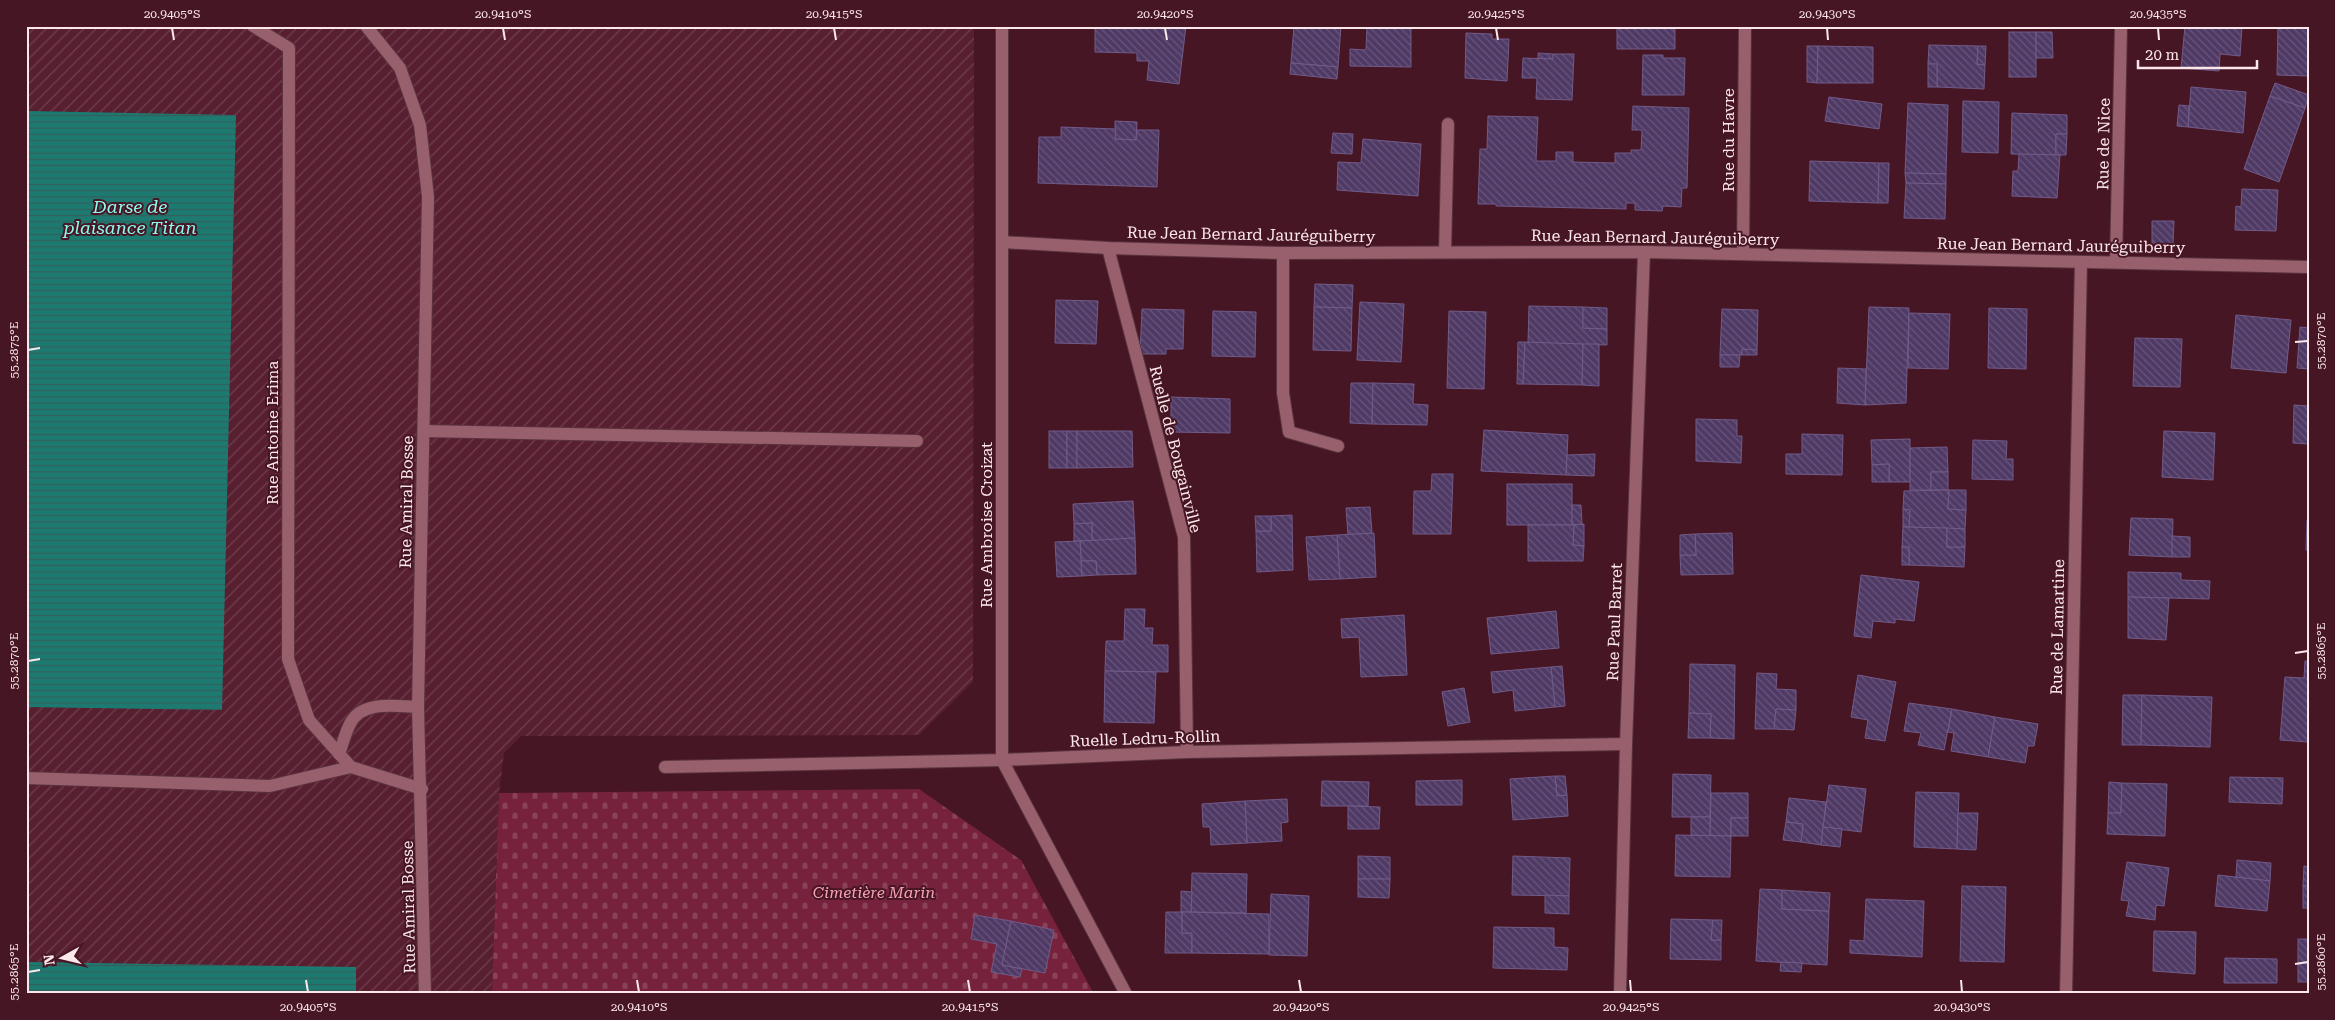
<svg xmlns="http://www.w3.org/2000/svg" width="2335" height="1020" font-family="'Roboto Serif',serif">
<style>
.industrial{fill:url(#industrial-furrows)}
.cemetery{fill:url(#cemetery-stones)}
.water{fill:url(#water-rules)}
.building{fill:url(#building-back-hatch);stroke:#715b89}
.lines{fill:none;stroke-linecap:round;stroke-linejoin:round}
.lane-casing{stroke:#59333e;stroke-width:14}
.street-casing{stroke:#59333e;stroke-width:14}
.secondary-casing{stroke:#59333e;stroke-width:14}
.lane{stroke:#985f6c;stroke-width:12}
.street{stroke:#985f6c;stroke-width:12}
.secondary{stroke:#985f6c;stroke-width:12}
.ticks{fill:none;stroke:#fce8eb;stroke-width:2}
.labels{text-anchor:middle;stroke-width:4;stroke-linejoin:round;paint-order:stroke}
.street-label{font-size:16px;fill:#fce8eb;stroke:#471624}
.park-label{font-size:16px;font-style:italic;fill:#f7a2b4;stroke:#471624}
.water-label{font-size:18px;font-style:italic;fill:#8efaed;stroke:#471624}
.neatline{fill:none;stroke:#fce8eb;stroke-width:2}
.ticks-label{font-size:12px;text-anchor:middle;fill:#fce8eb}
</style>
<defs>
<pattern id="industrial-furrows" width="10" height="10" patternUnits="userSpaceOnUse" patternTransform="scale(1.25)"><rect width="10" height="10" fill="#571f30"/><path d="M-1 1l2-2M0 10L10 0M9 11l2-2" fill="none" stroke="#70404e"/></pattern>
<pattern id="cemetery-stones" width="16" height="16" patternUnits="userSpaceOnUse" patternTransform="scale(1.25)"><rect width="16" height="16" fill="#76223c"/><path d="M2 7V4a2 2 0 0 1 4 0v3zM10 15v-3a2 2 0 0 1 4 0v3z" fill="#8a4258"/></pattern>
<pattern id="water-rules" width="6" height="5" patternUnits="userSpaceOnUse" patternTransform="scale(1.25)"><rect width="6" height="5" fill="#1c7a71"/><path d="M0 2.5h6" fill="none" stroke="#34605c"/></pattern>
<pattern id="building-back-hatch" width="6" height="6" patternUnits="userSpaceOnUse" patternTransform="scale(1.25)"><rect width="6" height="6" fill="#4f3965"/><path d="M-1 5l2 2M0 0l6 6M5-1l2 2" fill="none" stroke="#69567b"/></pattern>
</defs>
<rect width="100%" height="100%" fill="#471624"/>
<polygon class="industrial" points="26,26 974,26 973,682 919,735 521,736 504,753 499,793 492,994 26,994"/>
<polygon class="cemetery" points="919,789 1021,860 1094,994 492,994 499,793"/>
<g class="water">
<polygon points="26,111 236,115 222,710 26,707"/>
<polygon points="26,962 356,967 356,994 26,994"/>
</g>
<g class="building">
<polygon points="1095,26 1186,26 1179,84 1147,80 1149,61 1137,61 1137,53 1095,52"/>
<polygon points="1294,26 1341,26 1338,67 1291,63"/>
<polygon points="1367,26 1411,26 1411,67 1350,66 1350,49 1366,50"/>
<polygon points="1617,26 1675,28 1675,49 1617,49"/>
<polygon points="2185,26 2242,26 2240,56 2220,54 2219,71 2181,68"/>
<polygon points="2278,26 2309,26 2309,76 2277,75"/>
<rect x="2009" y="32" width="27" height="45"/>
<polygon points="2036,32 2052,32 2053,58 2036,58"/>
<polygon points="1466,33 1492,34 1492,39 1509,39 1507,81 1465,78"/>
<polygon points="1929,45 1978,46 1977,64 1985,65 1984,89 1937,87 1937,64 1928,64"/>
<polygon points="1807,46 1818,46 1817,83 1807,82"/>
<polygon points="1818,46 1873,47 1873,83 1817,83"/>
<polygon points="1978,46 1986,46 1985,65 1977,64"/>
<polygon points="1538,53 1553,54 1553,59 1538,58"/>
<polygon points="1553,54 1574,54 1572,100 1536,99 1537,78 1522,78 1523,58 1553,59"/>
<polygon points="1643,55 1663,55 1663,58 1685,58 1684,95 1642,95"/>
<polygon points="1291,63 1338,67 1337,79 1290,74"/>
<rect x="1928" y="64" width="9" height="23"/>
<polygon points="2275,83 2309,95 2305,108 2270,96"/>
<polygon points="2191,87 2246,92 2243,133 2188,127"/>
<polygon points="2270,96 2305,108 2279,182 2244,169"/>
<polygon points="1829,97 1882,104 1879,129 1825,121"/>
<polygon points="1963,101 1999,102 1998,153 1962,152"/>
<polygon points="1908,103 1948,105 1946,174 1905,173"/>
<polygon points="2179,105 2189,106 2188,127 2177,126"/>
<polygon points="1633,106 1689,108 1687,188 1682,188 1681,207 1663,206 1662,211 1635,210 1635,203 1626,203 1626,209 1496,206 1496,204 1478,204 1480,149 1487,149 1488,116 1538,117 1536,161 1556,161 1556,152 1573,152 1573,162 1615,163 1615,153 1631,153 1631,150 1641,150 1642,130 1632,130"/>
<polygon points="2012,113 2067,115 2067,134 2056,134 2056,155 2011,154"/>
<polygon points="1115,121 1137,122 1136,140 1115,139"/>
<polygon points="1061,127 1116,129 1115,139 1136,140 1137,130 1159,130 1157,187 1038,183 1039,137 1061,137"/>
<polygon points="1333,133 1353,134 1352,154 1331,153"/>
<polygon points="2056,134 2067,134 2066,155 2056,155"/>
<polygon points="1363,139 1421,144 1418,196 1337,190 1338,162 1361,163"/>
<polygon points="2019,154 2060,155 2057,198 2012,196 2013,171 2018,171"/>
<polygon points="1810,161 1879,163 1878,203 1809,201"/>
<polygon points="1879,163 1889,163 1888,203 1878,203"/>
<polygon points="1905,173 1946,174 1946,184 1906,183"/>
<polygon points="1906,183 1946,184 1945,219 1904,218"/>
<polygon points="2242,189 2278,190 2276,231 2235,230 2236,206 2241,207"/>
<polygon points="2152,221 2174,221 2173,244 2152,243"/>
<polygon points="1315,284 1353,285 1352,308 1314,307"/>
<polygon points="1056,300 1098,301 1096,344 1055,343"/>
<polygon points="1360,302 1404,304 1401,362 1357,360"/>
<polygon points="1529,306 1583,307 1583,328 1607,329 1607,345 1528,343"/>
<polygon points="1314,307 1352,308 1351,351 1313,350"/>
<polygon points="1583,307 1607,308 1607,329 1583,328"/>
<polygon points="1869,307 1909,308 1906,403 1865,405"/>
<polygon points="1989,308 2027,309 2026,369 1988,368"/>
<polygon points="1142,309 1184,310 1183,349 1166,349 1166,354 1140,354"/>
<polygon points="1722,309 1758,310 1757,350 1742,349 1742,355 1720,355"/>
<polygon points="1213,311 1256,312 1255,357 1212,356"/>
<polygon points="1449,311 1486,312 1484,389 1447,388"/>
<polygon points="1909,313 1950,314 1948,369 1908,368"/>
<polygon points="2236,315 2291,320 2286,373 2231,368"/>
<polygon points="2300,327 2309,328 2309,369 2297,368"/>
<polygon points="2135,338 2182,339 2180,387 2133,386"/>
<polygon points="1518,342 1525,342 1523,384 1517,384"/>
<polygon points="1525,342 1583,344 1582,385 1523,384"/>
<polygon points="1583,344 1599,344 1599,386 1582,385"/>
<polygon points="1742,349 1757,350 1757,355 1742,355"/>
<polygon points="1720,355 1740,355 1739,367 1720,367"/>
<polygon points="1838,368 1866,369 1865,405 1837,403"/>
<polygon points="1351,383 1373,383 1372,424 1350,423"/>
<polygon points="1373,383 1414,384 1413,404 1428,405 1427,425 1372,424"/>
<polygon points="1171,397 1230,399 1230,433 1171,432"/>
<polygon points="2294,405 2309,406 2309,444 2293,443"/>
<polygon points="1696,419 1737,420 1737,436 1742,436 1741,463 1696,461"/>
<polygon points="1484,430 1568,435 1566,475 1481,471"/>
<rect x="1049" y="431" width="18" height="37"/>
<rect x="1067" y="431" width="10" height="37"/>
<polygon points="1077,431 1132,431 1133,467 1077,468"/>
<polygon points="2164,431 2215,433 2213,480 2162,477"/>
<polygon points="1802,434 1843,435 1842,475 1786,474 1786,454 1802,454"/>
<polygon points="1910,439 1910,482 1889,482 1889,464 1872,465 1871,440"/>
<polygon points="1973,440 2007,441 2006,459 2013,459 2013,480 1972,479"/>
<polygon points="1947,447 1948,472 1931,472 1931,490 1910,490 1910,448"/>
<polygon points="1595,454 1594,476 1566,475 1567,455"/>
<polygon points="1889,464 1889,482 1872,482 1872,465"/>
<rect x="1931" y="472" width="17" height="18"/>
<polygon points="1432,474 1453,474 1451,534 1413,534 1414,491 1431,491"/>
<rect x="1507" y="484" width="65" height="41"/>
<polygon points="1949,490 1948,509 1966,510 1965,529 1909,527 1910,510 1903,509 1904,491"/>
<polygon points="1949,490 1966,490 1966,510 1948,509"/>
<polygon points="1133,501 1135,538 1092,541 1092,523 1074,524 1073,504"/>
<polygon points="1572,505 1581,505 1582,525 1572,525"/>
<polygon points="1370,507 1372,533 1348,535 1346,508"/>
<polygon points="1903,509 1910,510 1909,527 1903,527"/>
<polygon points="1292,515 1293,570 1257,572 1256,531 1271,531 1271,516"/>
<polygon points="1255,516 1271,516 1271,531 1256,531"/>
<polygon points="2131,518 2173,519 2172,557 2129,555"/>
<polygon points="2307,520 2309,520 2309,550 2306,550"/>
<polygon points="1092,523 1092,541 1074,541 1074,524"/>
<polygon points="1584,524 1584,546 1573,545 1574,525"/>
<polygon points="1528,525 1574,525 1573,545 1584,546 1583,561 1528,561"/>
<polygon points="1903,527 1947,528 1947,547 1965,547 1964,567 1909,565 1909,547 1902,547"/>
<polygon points="1947,528 1965,529 1965,547 1947,547"/>
<polygon points="1374,533 1376,577 1340,579 1337,535"/>
<polygon points="1732,533 1733,574 1681,575 1680,555 1696,555 1695,534"/>
<polygon points="1695,534 1696,555 1680,555 1680,535"/>
<polygon points="1337,535 1340,579 1309,580 1306,537"/>
<polygon points="2172,536 2190,537 2190,557 2172,557"/>
<polygon points="1135,538 1136,574 1097,575 1096,561 1081,561 1080,541"/>
<polygon points="1080,541 1082,576 1057,577 1055,542"/>
<rect x="1902" y="547" width="7" height="18"/>
<polygon points="1081,561 1096,561 1097,575 1082,576"/>
<polygon points="2128,572 2181,573 2181,580 2210,581 2209,599 2128,597"/>
<polygon points="1861,575 1919,582 1914,621 1895,619 1895,623 1873,621 1871,638 1854,636"/>
<polygon points="2128,597 2169,598 2166,640 2128,638"/>
<polygon points="1125,609 1145,609 1144,628 1153,628 1152,645 1168,645 1168,672 1105,671 1106,641 1124,641"/>
<polygon points="1556,611 1559,648 1491,654 1487,618"/>
<polygon points="1404,615 1407,675 1361,677 1359,637 1342,638 1341,619"/>
<polygon points="2305,661 2309,661 2309,742 2280,740 2285,677 2304,678"/>
<polygon points="1690,664 1735,665 1734,739 1710,738 1711,714 1689,713"/>
<polygon points="1562,666 1565,706 1555,707 1551,667"/>
<polygon points="1551,667 1555,707 1515,711 1513,690 1493,693 1491,672"/>
<polygon points="1105,671 1156,672 1154,723 1104,722"/>
<polygon points="1757,673 1777,674 1776,689 1796,690 1796,710 1776,709 1774,729 1755,729"/>
<polygon points="1858,675 1896,682 1885,741 1865,738 1868,720 1851,717"/>
<polygon points="1464,688 1470,722 1448,726 1442,692"/>
<polygon points="2123,695 2142,695 2141,745 2122,745"/>
<polygon points="2142,695 2212,697 2210,747 2141,745"/>
<polygon points="1909,703 1952,709 1944,750 1918,745 1921,733 1904,731"/>
<polygon points="1776,709 1796,710 1794,730 1774,729"/>
<polygon points="1952,709 1995,717 1988,757 1951,751 1954,733 1948,732"/>
<polygon points="1689,713 1711,714 1710,738 1688,738"/>
<polygon points="1995,717 2038,724 2034,746 2028,746 2025,763 1988,757"/>
<polygon points="1673,774 1711,775 1710,817 1672,817"/>
<polygon points="1555,776 1565,776 1567,795 1557,796"/>
<polygon points="1555,776 1557,796 1567,795 1568,816 1513,820 1510,779"/>
<polygon points="2230,777 2283,778 2282,804 2229,802"/>
<polygon points="1462,780 1462,805 1416,805 1416,781"/>
<polygon points="1322,781 1369,782 1368,806 1321,806"/>
<polygon points="2109,782 2122,783 2121,813 2108,813"/>
<polygon points="2122,783 2167,784 2165,836 2107,834 2108,813 2121,813"/>
<polygon points="1829,785 1866,789 1861,832 1823,827"/>
<polygon points="1916,792 1959,793 1957,849 1914,847"/>
<polygon points="1711,793 1748,793 1748,818 1731,818 1731,836 1710,836"/>
<polygon points="1789,798 1826,802 1821,845 1801,842 1803,824 1786,822"/>
<polygon points="1287,799 1288,822 1281,823 1282,841 1247,843 1245,801"/>
<polygon points="1245,801 1247,843 1211,845 1210,827 1203,827 1202,804"/>
<polygon points="1348,806 1380,807 1379,829 1348,829"/>
<polygon points="1958,813 1978,813 1976,850 1957,849"/>
<polygon points="1691,817 1710,817 1710,836 1691,835"/>
<rect x="1731" y="818" width="17" height="18"/>
<polygon points="1786,822 1803,824 1801,842 1783,840"/>
<polygon points="1823,827 1842,829 1840,847 1821,845"/>
<polygon points="1676,835 1731,836 1730,877 1675,876"/>
<polygon points="1358,856 1390,857 1390,879 1358,879"/>
<polygon points="1513,856 1570,858 1569,896 1512,895"/>
<polygon points="2237,860 2271,863 2270,881 2236,877"/>
<polygon points="2127,862 2169,868 2164,906 2156,905 2155,920 2126,916 2129,901 2121,900"/>
<polygon points="2304,866 2309,867 2309,886 2303,886"/>
<polygon points="1192,873 1247,874 1246,913 1191,912"/>
<polygon points="2218,875 2270,881 2267,911 2215,906"/>
<polygon points="1358,879 1390,879 1389,898 1358,897"/>
<polygon points="1962,886 2006,887 2004,962 1960,961"/>
<rect x="2303" y="886" width="6" height="22"/>
<polygon points="1760,889 1782,890 1782,909 1829,911 1827,965 1756,961"/>
<polygon points="1782,890 1830,893 1829,911 1782,909"/>
<polygon points="1181,891 1192,892 1191,912 1181,912"/>
<polygon points="1271,894 1309,896 1307,956 1269,955"/>
<polygon points="1545,895 1569,896 1569,914 1545,913"/>
<polygon points="1866,899 1924,901 1922,957 1850,953 1850,940 1864,941"/>
<polygon points="1166,912 1182,912 1182,933 1192,933 1192,953 1165,953"/>
<polygon points="1182,912 1269,914 1269,954 1192,953 1192,933 1182,933"/>
<polygon points="975,915 1011,921 1002,965 1022,969 1020,977 991,972 997,944 971,939"/>
<polygon points="1671,919 1713,920 1711,940 1721,940 1721,960 1670,959"/>
<polygon points="1713,920 1722,920 1721,940 1711,940"/>
<polygon points="1011,921 1054,930 1045,973 1002,965"/>
<polygon points="1494,927 1554,928 1554,947 1568,948 1567,970 1493,968"/>
<polygon points="2154,931 2196,932 2195,974 2153,971"/>
<rect x="2298" y="939" width="11" height="43"/>
<polygon points="2225,958 2277,959 2277,983 2224,983"/>
<polygon points="1781,962 1802,963 1801,972 1780,971"/>
</g>
<g class="lines">
<defs>
<g id="lane">
<polyline points="253,26 289,48 288,659 309,720 351,767 422,789"/>
<polyline points="1108,248 1184,537 1187,752"/>
<polyline points="424,431 917,441"/>
<path d="M 339,754 C 343,744 345,733 350,724 C 361,700 396,706 418,707"/>
<polyline points="26,778 270,786 351,767"/>
</g>
<g id="street">
<polyline points="1002,242 1108,248 1283,253 1644,252 2309,267"/>
<polyline points="1445,252 1448,124"/>
<polyline points="1283,253 1283,393 1289,432 1338,446"/>
<polyline points="1743,254 1745,26"/>
<polyline points="2116,262 2121,26"/>
<polyline points="665,767 1002,760 1187,752 1626,744"/>
<polyline points="1620,994 1626,744 1644,252"/>
<polyline points="2066,994 2081,262"/>
</g>
<g id="secondary">
<polyline points="366,26 400,68 420,125 428,197 418,707 425,994"/>
<polyline points="1002,26 1002,760 1126,994"/>
</g>
</defs>
<use href="#lane" class="lane-casing"/>
<use href="#street" class="street-casing"/>
<use href="#secondary" class="secondary-casing"/>
<use href="#lane" class="lane"/>
<use href="#street" class="street"/>
<use href="#secondary" class="secondary"/>
</g>
<path class="ticks" d="M 172,28 L 174,40M 503,28 L 505,40M 834,28 L 836,40M 1165,28 L 1167,40M 1496,28 L 1498,40M 1827,28 L 1828,40M 2158,28 L 2159,40M 2295,342 L 2308,341M 28,350 L 40,348M 2295,653 L 2308,651M 28,661 L 40,659M 2295,964 L 2308,962M 28,972 L 40,970M 306,980 L 308,992M 637,980 L 639,992M 968,980 L 970,992M 1299,980 L 1301,992M 1630,980 L 1631,992M 1961,980 L 1962,992"/>
<g class="labels">
<g class="street-label">
<text transform="translate(1728 140) rotate(-90)" y="6">Rue du Havre</text>
<text transform="translate(2103 144) rotate(-89)" y="6">Rue de Nice</text>
<text transform="translate(1251 234) rotate(1)" y="6">Rue Jean Bernard Jauréguiberry</text>
<text transform="translate(1655 237) rotate(1)" y="6">Rue Jean Bernard Jauréguiberry</text>
<text transform="translate(2061 245) rotate(1)" y="6">Rue Jean Bernard Jauréguiberry</text>
<text transform="translate(272 433) rotate(-90)" y="6">Rue Antoine Erima</text>
<text transform="translate(1176 449) rotate(76)" y="6">Ruelle de Bougainville</text>
<text transform="translate(406 502) rotate(-89)" y="6">Rue Amiral Bosse</text>
<text transform="translate(986 525) rotate(-90)" y="6">Rue Ambroise Croizat</text>
<text transform="translate(1614 622) rotate(-88)" y="6">Rue Paul Barret</text>
<text transform="translate(2057 627) rotate(-89)" y="6">Rue de Lamartine</text>
<text transform="translate(1145 738) rotate(-2)" y="6">Ruelle Ledru-Rollin</text>
<text transform="translate(408 907) rotate(-91)" y="6">Rue Amiral Bosse</text>
</g>
<g class="park-label">
<text x="874" y="898">Cimetière Marin</text>
</g>
<g class="water-label">
<text x="130" y="213">Darse de<tspan x="130" dy="21">plaisance Titan</tspan></text>
</g>
</g>
<rect width="2335" height="1020" fill="none" stroke="#471624" stroke-width="55"/>
<g transform="translate(62 958) rotate(262)" stroke="#471624" stroke-width="4" paint-order="stroke">
<path d="M0-4L9 19L0 12L-9 19Z" fill="#fce8eb"/>
<text y="-8" font-size="14" font-weight="bold" text-anchor="middle" fill="#fce8eb">N</text>
</g>
<path d="M2138 60v8h119v-8" fill="none" stroke="#fce8eb" stroke-width="2.5"/>
<text x="2145" y="60" font-size="15" fill="#fce8eb" stroke="#471624" stroke-width="4" paint-order="stroke">20 m</text>
<rect x="28" y="28" width="2280" height="964" class="neatline"/>
<g class="ticks-label">
<text x="172" y="18">20.9405°S</text>
<text x="503" y="18">20.9410°S</text>
<text x="834" y="18">20.9415°S</text>
<text x="1165" y="18">20.9420°S</text>
<text x="1496" y="18">20.9425°S</text>
<text x="1827" y="18">20.9430°S</text>
<text x="2158" y="18">20.9435°S</text>
<text transform="translate(2321 341) rotate(-90)" y="4">55.2870°E</text>
<text transform="translate(14 350) rotate(-90)" y="4">55.2875°E</text>
<text transform="translate(2321 651) rotate(-90)" y="4">55.2865°E</text>
<text transform="translate(14 661) rotate(-90)" y="4">55.2870°E</text>
<text transform="translate(2321 962) rotate(-90)" y="4">55.2860°E</text>
<text transform="translate(14 972) rotate(-90)" y="4">55.2865°E</text>
<text x="308" y="1011">20.9405°S</text>
<text x="639" y="1011">20.9410°S</text>
<text x="970" y="1011">20.9415°S</text>
<text x="1301" y="1011">20.9420°S</text>
<text x="1631" y="1011">20.9425°S</text>
<text x="1962" y="1011">20.9430°S</text>
</g>
</svg>
